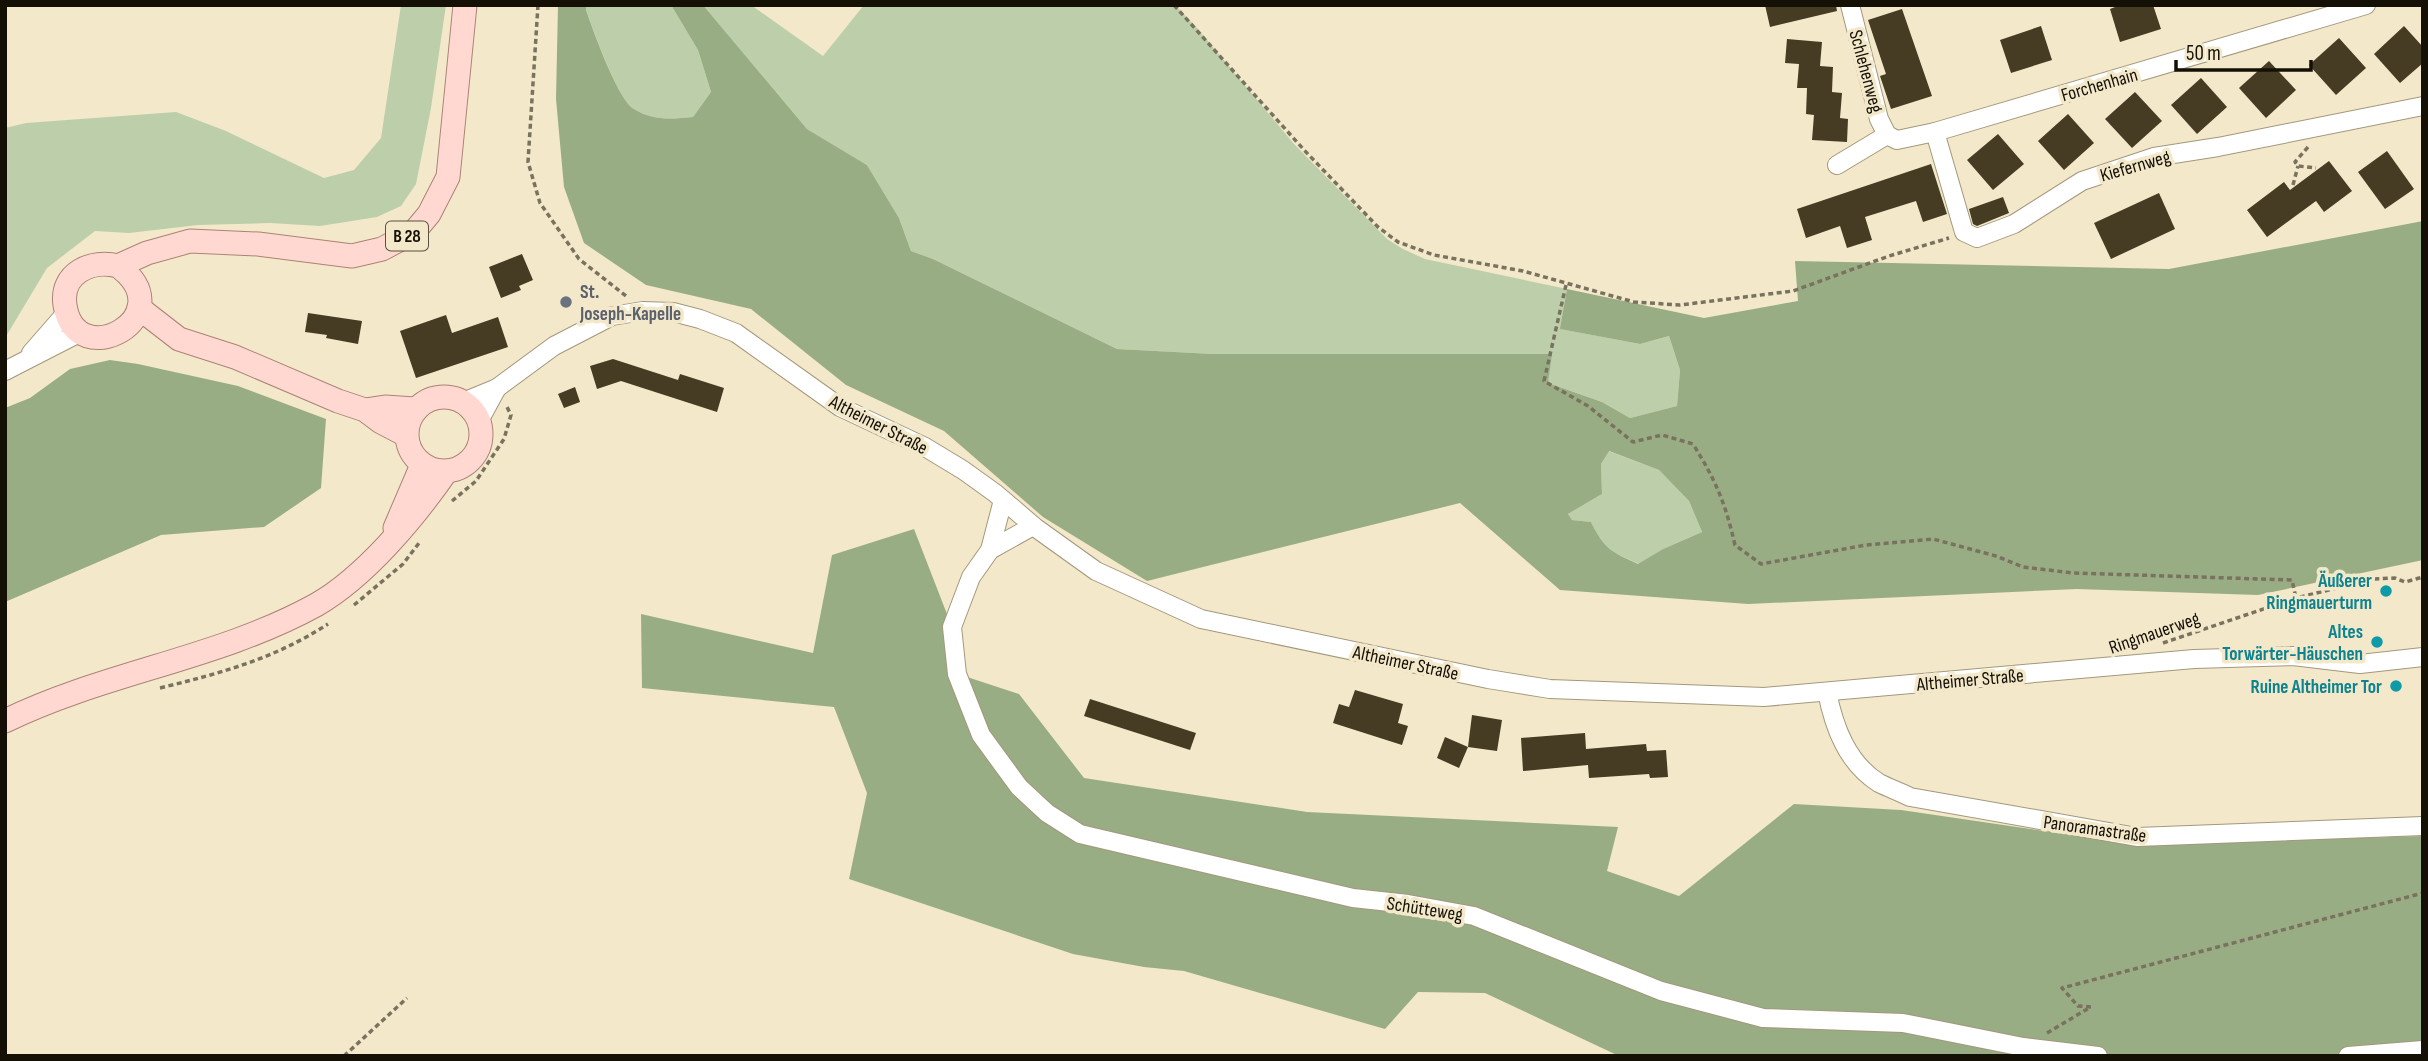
<svg xmlns="http://www.w3.org/2000/svg" width="2428" height="1061" font-family="'Sofia Sans Condensed',sans-serif">
<style>
.green{fill:#bdcfaa}
.forest{fill:#99ad84;fill-rule:evenodd}
.building{fill:#453c23}
.lines{fill:none;stroke-linecap:round;stroke-linejoin:round}
.minor-casing{stroke:#a3987c;stroke-width:20}
.major-casing{stroke:#ad8276;stroke-width:25}
.path{stroke:#79725f;stroke-width:3.5;stroke-dasharray:5 3.5;stroke-linecap:butt}
.minor{stroke:#fff;stroke-width:18}
.major{stroke:#ffd9d1;stroke-width:23}
.worship-dot{fill:#6b7280;stroke:#f3e8ca;stroke-width:2.5}
.culture-dot{fill:#0f9aa8;stroke:#f3e8ca;stroke-width:2.5}
.labels{text-anchor:middle;stroke-width:7;stroke-linejoin:round;paint-order:stroke}
.shield{fill:#f3e8ca;stroke:#575141;stroke-width:2}
.shield-label{font-size:18px;font-weight:bold;fill:#141006}
.street-label{font-size:19px;fill:#141006;stroke:#f3e8ca}
.worship-label{font-size:19px;font-weight:bold;fill:#5b616d;stroke:#f3e8ca;text-anchor:start}
.culture-label{font-size:19px;font-weight:bold;fill:#0d838f;stroke:#f3e8ca;text-anchor:end}
</style>
<rect width="100%" height="100%" fill="#f3e8ca"/>
<g class="green">
<polygon points="401,5 446,5 431,108 416,184 401,206 377,217 320,226 270,223 198,225 129,233 95,231 47,268 5,338 5,128 26,123 176,112 226,131 324,178 354,170 381,138"/>
<path d="M 586,5 L 671,5 L 698,50 L 711,92 L 693,117 C 672,119 653,121 634,109 C 618,100 593,29 586,10 Z"/>
<polygon points="703,5 751,5 823,56 864,5 1175,5 1197,28 1294,144 1387,239 1403,249 1425,259 1567,289 1561,329 1640,344 1669,336 1680,370 1677,406 1630,418 1602,402 1548,383 1551,355 1213,354 1117,349 933,259 911,251 899,218 867,165 807,129"/>
<path d="M 1608,451 L 1659,470 L 1689,501 L 1702,532 L 1663,549 L 1639,564 C 1612,552 1604,549 1591,522 L 1572,520 L 1568,514 L 1602,494 L 1601,464 Z"/>
</g>
<g class="forest">
<path d="M 558,5 L 586,5 L 586,10 C 593,30 618,100 634,109 C 653,121 672,119 693,117 L 711,92 L 698,50 L 671,5 L 703,5 L 807,129 L 867,165 L 899,218 L 911,251 L 933,259 L 1117,349 L 1213,354 L 1552,354 L 1548,383 L 1602,402 L 1630,418 L 1677,406 L 1680,370 L 1669,336 L 1640,344 L 1560,329 L 1567,289 L 1704,318 L 1798,301 L 1795,261 L 2169,269 L 2423,221 L 2423,560 L 2258,595 L 2077,589 L 1748,604 L 1560,590 L 1460,503 L 1147,581 L 1043,517 L 944,431 L 846,385 L 751,309 L 646,285 L 584,243 L 564,187 L 556,99 ZM 1609,451 L 1659,470 L 1689,501 L 1702,532 L 1663,549 L 1638,564 C 1612,552 1604,549 1591,522 L 1572,520 L 1568,514 L 1602,494 L 1601,464 Z"/>
<polygon points="110,360 138,364 238,386 326,419 321,488 264,527 161,535 5,602 5,408 30,398 70,369"/>
<polygon points="914,529 952,627 958,674 1019,694 1084,778 1307,812 1618,827 1607,871 1679,896 1794,804 1901,810 2140,845 2423,836 2423,1056 1619,1056 1485,993 1418,992 1385,1029 1184,971 1144,967 1073,954 849,879 867,793 834,707 642,688 641,614 813,653 832,555"/>
</g>
<g class="building">
<polygon points="1765,5 1836,5 1837,11 1770,27"/>
<polygon points="2120,5 2153,5 2161,29 2120,42 2110,9"/>
<polygon points="1902,9 1932,96 1891,109 1880,76 1886,74 1868,20"/>
<polygon points="2041,26 2052,60 2011,73 2000,40"/>
<polygon points="2404,26 2423,47 2423,63 2400,83 2374,54"/>
<polygon points="2339,38 2366,68 2336,95 2309,65"/>
<polygon points="1787,39 1822,42 1820,66 1833,67 1832,92 1842,93 1840,118 1848,119 1847,142 1812,140 1814,115 1806,114 1807,88 1797,88 1799,64 1785,63"/>
<polygon points="2269,61 2296,90 2266,118 2239,88"/>
<polygon points="2201,78 2227,107 2197,134 2171,105"/>
<polygon points="2135,92 2162,121 2132,148 2105,119"/>
<polygon points="2068,114 2094,143 2064,170 2038,141"/>
<polygon points="1998,134 2024,164 1993,190 1967,160"/>
<polygon points="2387,151 2414,189 2385,209 2358,172"/>
<polygon points="2329,161 2352,191 2324,212 2316,201 2267,237 2247,210 2284,182 2290,190"/>
<polygon points="1931,164 1947,214 1923,222 1916,201 1865,217 1872,240 1847,248 1840,226 1806,238 1797,209"/>
<polygon points="2159,193 2175,229 2111,259 2094,223"/>
<polygon points="2003,197 2009,213 1977,226 1973,224 1969,209"/>
<polygon points="522,254 533,280 519,286 521,290 501,298 489,267"/>
<polygon points="308,313 362,321 358,344 326,338 327,335 305,332"/>
<polygon points="446,315 452,333 498,317 508,347 416,378 400,331"/>
<polygon points="613,359 678,380 680,374 724,388 717,412 621,381 597,389 590,366"/>
<polygon points="575,387 580,402 564,408 558,394"/>
<polygon points="1355,690 1403,704 1398,723 1408,726 1402,745 1333,723 1339,704 1349,707"/>
<polygon points="1090,699 1196,733 1190,750 1084,716"/>
<polygon points="1472,715 1502,720 1497,751 1468,747"/>
<polygon points="1585,733 1586,749 1646,744 1647,751 1666,750 1668,777 1650,778 1649,774 1589,778 1588,765 1523,771 1521,738"/>
<polygon points="1445,737 1468,747 1459,768 1437,758"/>
</g>
<g class="lines">
<defs>
<g id="minor">
<polyline points="1850,5 1879,119 1887,135"/>
<polyline points="1935,132 1964,232 1977,238 2014,224 2082,181 2154,157 2218,147 2423,106"/>
<polyline points="1837,165 1887,135 1897,140 1935,132 2366,5"/>
<polyline points="31,353 66,313"/>
<polyline points="5,371 81,332"/>
<polyline points="463,402 497,388 554,346 612,316 643,311 673,312 700,319 736,333 840,407 925,447 963,470 995,493 1036,528 1096,571 1201,619 1488,679 1550,689 1764,697 2194,659 2293,656 2360,664 2423,657"/>
<polyline points="479,421 497,388"/>
<polyline points="1003,500 990,550 971,577 952,627 957,674 981,735 1019,787 1047,813 1080,834 1353,898 1408,904 1474,916 1661,991 1763,1018 1903,1023 2023,1047 2098,1056"/>
<polyline points="990,550 1033,526"/>
<path d="M 1827,692 C 1834,727 1847,763 1879,783 C 1889,788 1900,792 1910,797 L 2137,837 L 2423,826"/>
<polyline points="2348,1056 2423,1050"/>
</g>
<g id="major">
<path d="M 118,266 C 186,316 75,376 65,305 C 60,273 92,259 118,266 L 147,253 L 190,241 L 258,244 L 352,256 L 382,249 L 414,232 L 429,214 L 448,177 L 465,5"/>
<polyline points="139,308 179,339 235,357 338,401 365,410 381,422 406,435"/>
<circle cx="444" cy="434" r="37"/>
<polyline points="365,410 385,407 415,409"/>
<polyline points="395,528 422,465"/>
<path d="M 5,721 C 105,672 218,659 316,605 C 365,577 414,518 446,472"/>
</g>
</defs>
<use href="#minor" class="minor-casing"/>
<use href="#major" class="major-casing"/>
<g class="path">
<polyline points="538,5 528,162 540,203 579,259 626,296"/>
<polyline points="1174,5 1305,151 1378,227 1398,242 1434,255 1523,271 1634,302 1680,305 1793,291 1889,256 1949,238"/>
<polyline points="2308,147 2295,162 2298,166 2316,168"/>
<polyline points="2293,185 2298,166"/>
<path d="M 1566,285 L 1544,381 L 1588,406 L 1633,442 L 1662,435 L 1693,444 C 1716,481 1725,502 1735,545 L 1761,564 L 1866,545 L 1933,539 L 1996,556 L 2023,567 L 2073,573 L 2292,580 L 2296,598"/>
<polyline points="452,501 476,481 504,439 511,415 506,405"/>
<polyline points="354,605 403,564 419,543"/>
<polyline points="2163,643 2296,598 2374,579 2395,578 2405,582 2423,577"/>
<path d="M 160,688 C 221,673 274,659 328,624"/>
<polyline points="2091,1007 2078,1006 2062,988 2423,893"/>
<polyline points="2047,1033 2089,1008"/>
<polyline points="344,1056 407,998"/>
</g>
<use href="#minor" class="minor"/>
<use href="#major" class="major"/>
</g>
<circle class="worship-dot" cx="566" cy="302" r="7"/>
<g class="culture-dot">
<circle cx="2386" cy="591" r="7"/>
<circle cx="2377" cy="642" r="7"/>
<circle cx="2396" cy="686" r="7"/>
</g>
<g class="labels">
<rect class="shield" x="386" y="221.5" width="42" height="29" rx="5"/>
<g class="shield-label">
<text x="407" y="242">B 28</text>
</g>
<g class="street-label">
<text transform="translate(1867 71) rotate(75)" y="7">Schlehenweg</text>
<text transform="translate(2099 84) rotate(-16)" y="7">Forchenhain</text>
<text transform="translate(2135 165) rotate(-16)" y="7">Kiefernweg</text>
<text transform="translate(879 424) rotate(27)" y="7">Altheimer Straße</text>
<text transform="translate(2154 632) rotate(-19)" y="7">Ringmauerweg</text>
<text transform="translate(1406 662) rotate(12)" y="7">Altheimer Straße</text>
<text transform="translate(1970 679) rotate(-5)" y="7">Altheimer Straße</text>
<text transform="translate(2095 828) rotate(8)" y="7">Panoramastraße</text>
<text transform="translate(1425 908) rotate(9)" y="7">Schütteweg</text>
</g>
<g class="worship-label">
<text x="580" y="298">St.<tspan x="580" dy="22">Joseph-Kapelle</tspan></text>
</g>
<g class="culture-label">
<text x="2372" y="587">Äußerer<tspan x="2372" dy="22">Ringmauerturm</tspan></text>
<text x="2363" y="638">Altes<tspan x="2363" dy="22">Torwärter-Häuschen</tspan></text>
<text x="2382" y="693">Ruine Altheimer Tor</text>
</g>
</g>
<rect width="2428" height="1061" fill="none" stroke="#141006" stroke-width="14"/>
<path d="M2176 60v10h135v-10" fill="none" stroke="#141006" stroke-width="3.5"/>
<text x="2186" y="60" font-size="21" fill="#141006" stroke="#f3e8ca" stroke-width="5" paint-order="stroke">50 m</text>
</svg>
